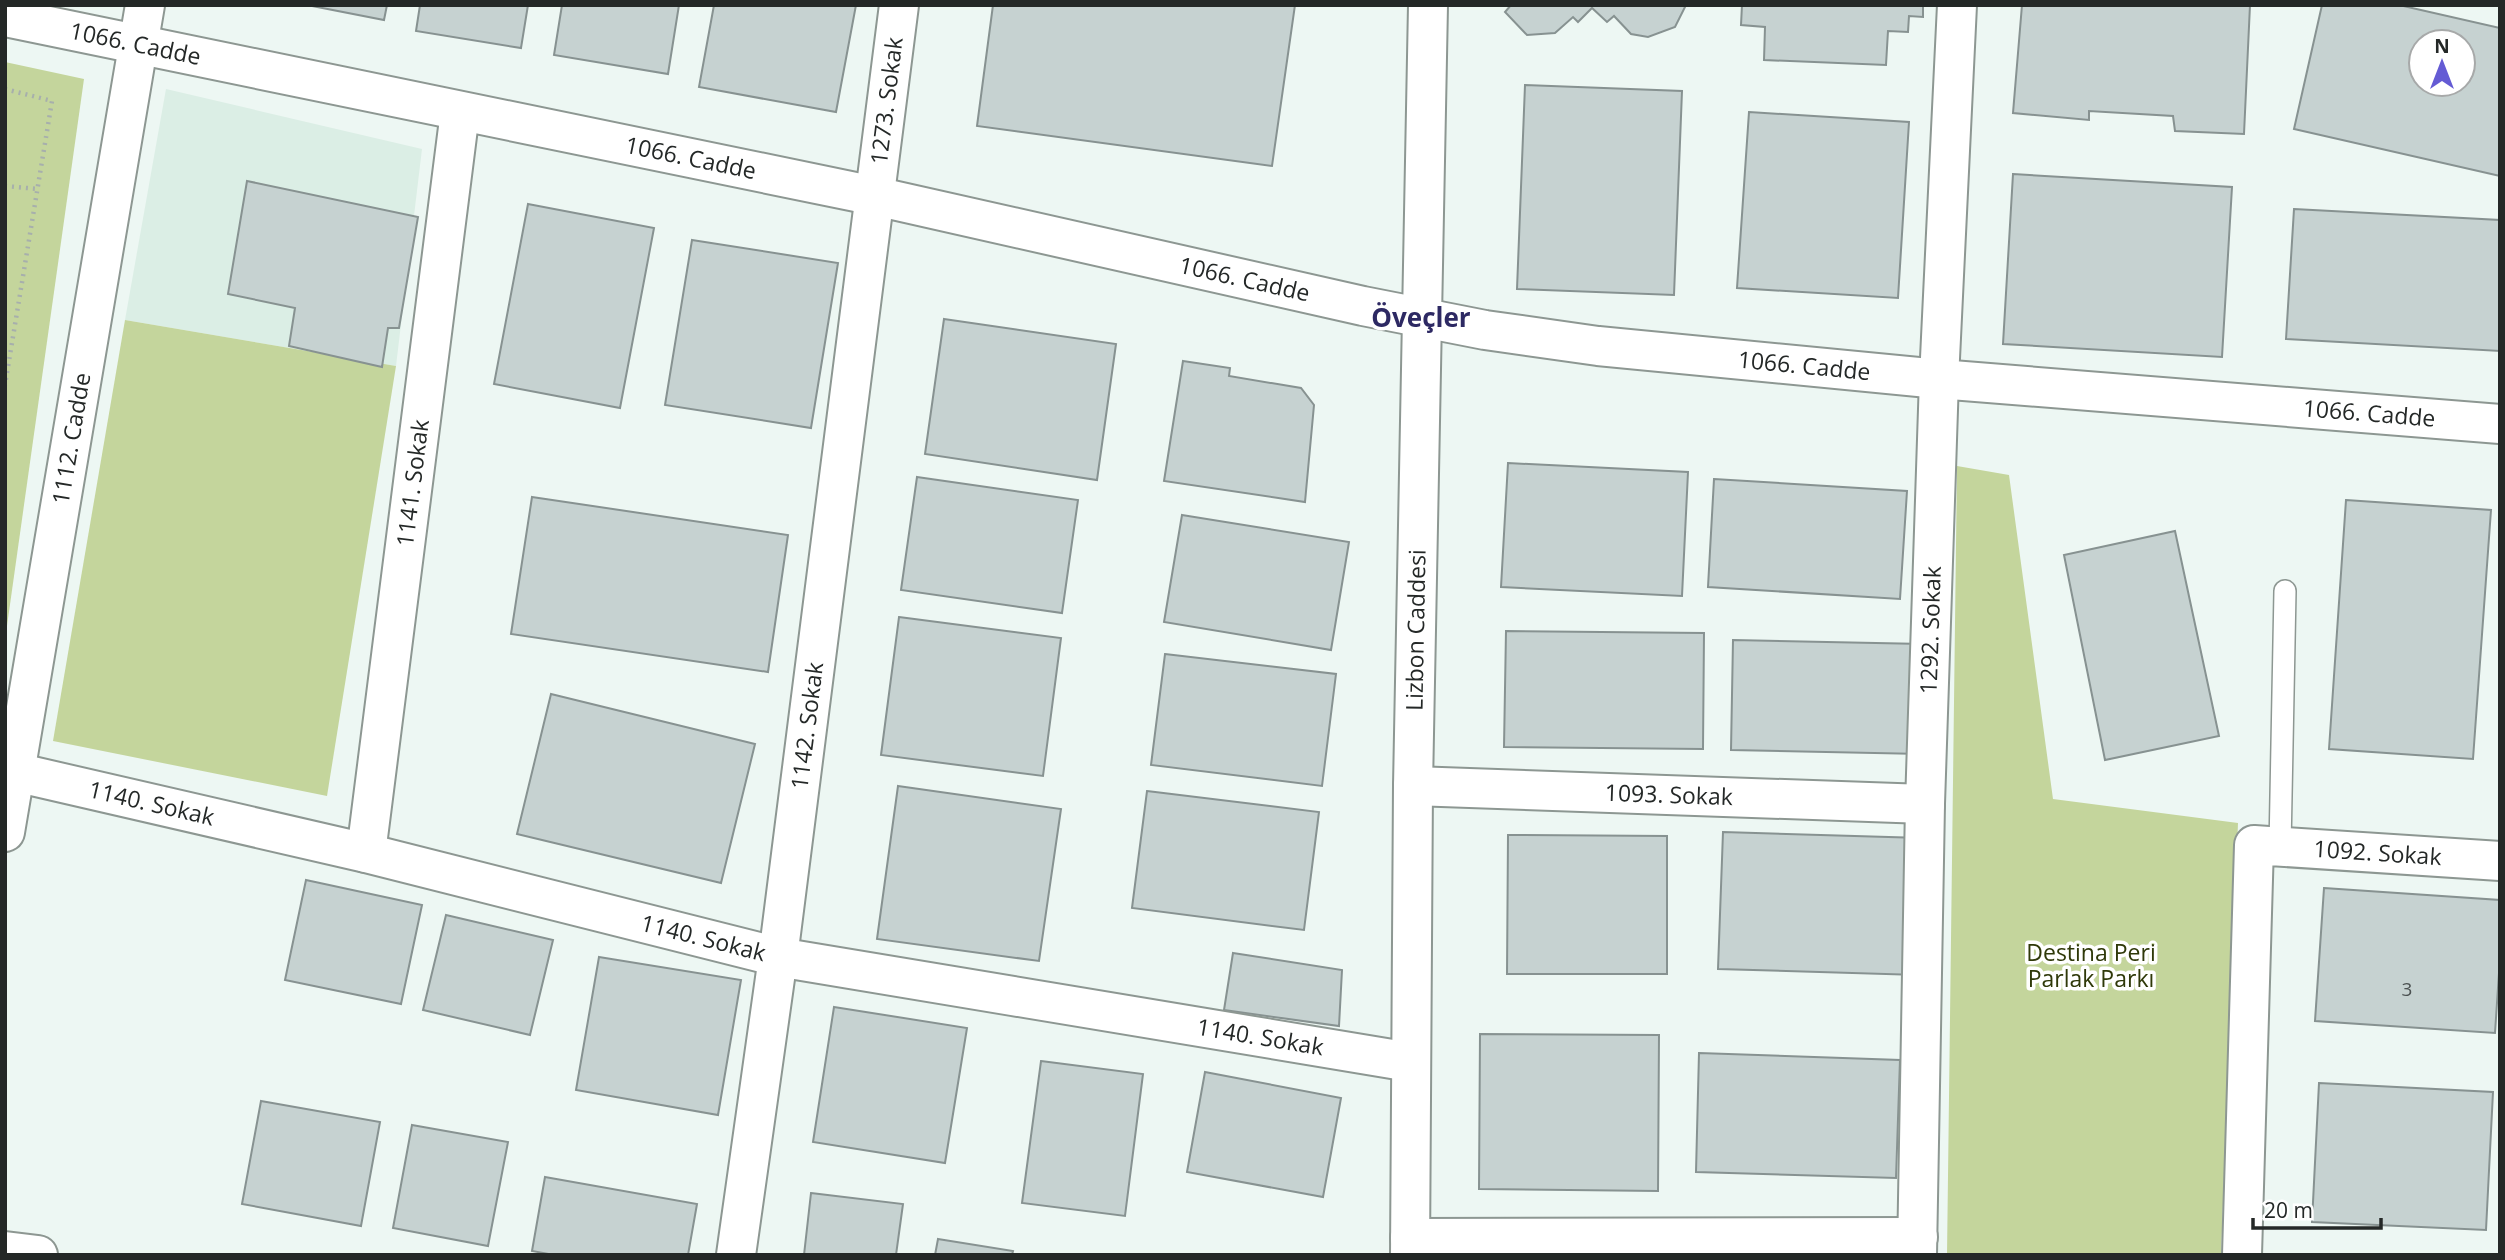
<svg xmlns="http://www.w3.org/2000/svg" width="2505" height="1260" font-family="'Open Sans',sans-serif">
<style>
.built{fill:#dbeee5}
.green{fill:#c4d59c}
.building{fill:#c6d2d1;stroke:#879291;stroke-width:2;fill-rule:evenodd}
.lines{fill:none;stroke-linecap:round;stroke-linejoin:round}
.service-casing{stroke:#8d9792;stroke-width:24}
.minor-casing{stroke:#8d9792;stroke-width:42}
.tertiary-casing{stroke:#8d9792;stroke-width:42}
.secondary-casing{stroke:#8d9792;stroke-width:42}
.path{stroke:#a7afac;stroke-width:4.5;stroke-dasharray:2 5;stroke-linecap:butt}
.service{stroke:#fff;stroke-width:21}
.minor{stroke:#fff;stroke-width:38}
.tertiary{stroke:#fff;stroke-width:38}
.secondary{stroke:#fff;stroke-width:38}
.labels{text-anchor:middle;stroke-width:7;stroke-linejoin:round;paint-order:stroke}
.number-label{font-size:19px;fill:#4c5252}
.street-label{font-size:23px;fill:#242827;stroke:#fff}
.park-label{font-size:23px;fill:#2f3909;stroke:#fff}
.quarter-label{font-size:26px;font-weight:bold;fill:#2d2963;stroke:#fff}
</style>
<rect width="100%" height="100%" fill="#edf7f3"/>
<polygon class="built" points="166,89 422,149 396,366 125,320"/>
<g class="green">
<polygon points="5,62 84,79 5,640"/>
<polygon points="125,320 396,366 327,796 53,741"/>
<polygon points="1957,466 2009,475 2053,799 2238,823 2221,1255 1947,1255"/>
</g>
<g class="building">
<polygon points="307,5 387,5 384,20"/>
<polygon points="420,5 528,5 521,48 416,31"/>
<polygon points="562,5 679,5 668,74 554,55"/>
<polygon points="714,5 856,5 836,112 699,87"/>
<polygon points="993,5 1295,5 1272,166 977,126"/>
<polygon points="1511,5 1686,5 1675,27 1648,37 1631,34 1614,16 1607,22 1592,8 1578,22 1573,17 1555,33 1527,35 1505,12"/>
<polygon points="1742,5 1923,5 1923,17 1909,16 1908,32 1888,31 1886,65 1764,60 1765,27 1741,25"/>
<polygon points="2022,5 2250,5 2244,134 2175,131 2173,116 2089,111 2089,120 2013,113"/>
<path d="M 2322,5 L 2399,5 L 2500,28 L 2500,176 L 2294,129 ZM 2421,42 L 2463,42 L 2463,84 L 2421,84 Z"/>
<polygon points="1525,85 1682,91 1674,295 1517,289"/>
<polygon points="1749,112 1909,122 1898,298 1737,288"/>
<polygon points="2013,174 2232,187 2222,357 2003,344"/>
<polygon points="247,181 418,217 399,328 388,328 382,367 289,346 295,308 228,294"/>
<polygon points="528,204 654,228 620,408 494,384"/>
<polygon points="2294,209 2500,220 2500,351 2286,339"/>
<polygon points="692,240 838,263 811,428 665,405"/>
<polygon points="944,319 1116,344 1097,480 925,454"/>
<polygon points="1183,361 1230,368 1229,376 1301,388 1314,405 1305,502 1164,481"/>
<polygon points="1508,463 1688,472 1682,596 1501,587"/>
<polygon points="917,477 1078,500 1062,613 901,590"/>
<polygon points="1714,479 1907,491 1900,599 1708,587"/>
<polygon points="532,497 788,535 768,672 511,634"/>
<polygon points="2346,500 2491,510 2473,759 2329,749"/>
<polygon points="1182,515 1349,542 1331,650 1164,622"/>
<polygon points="2175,531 2219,736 2105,760 2064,555"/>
<polygon points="899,617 1061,638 1043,776 881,755"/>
<polygon points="1506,631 1704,633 1703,749 1504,747"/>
<polygon points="1733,640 1924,644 1922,754 1731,750"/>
<polygon points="1165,654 1336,674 1322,786 1151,765"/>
<polygon points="551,694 755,744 721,883 517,834"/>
<polygon points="898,786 1061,809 1039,961 877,939"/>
<polygon points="1147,791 1319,812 1304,930 1132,908"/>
<polygon points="1723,832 1922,838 1918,975 1718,969"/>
<polygon points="1508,835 1667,836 1667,974 1507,974"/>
<polygon points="306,880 422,905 401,1004 285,980"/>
<polygon points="2324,888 2500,900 2500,958 2495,1033 2315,1021"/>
<polygon points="446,915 553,940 530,1035 423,1010"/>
<polygon points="1233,953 1342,970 1339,1026 1224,1010"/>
<polygon points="599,957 741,980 718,1115 576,1090"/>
<polygon points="834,1007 967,1028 945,1163 813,1142"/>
<polygon points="1480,1034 1659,1035 1658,1191 1479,1189"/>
<polygon points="1699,1053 1900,1060 1896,1178 1696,1172"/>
<polygon points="1041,1061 1143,1074 1125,1216 1022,1203"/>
<polygon points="1205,1072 1341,1098 1323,1197 1187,1172"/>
<polygon points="2319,1083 2493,1092 2486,1230 2312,1222"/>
<polygon points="261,1101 380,1122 361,1226 242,1204"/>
<polygon points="412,1125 508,1142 488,1246 393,1228"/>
<polygon points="545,1177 697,1204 688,1255 554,1255 532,1251"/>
<polygon points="811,1193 903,1204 896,1255 804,1255"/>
<polygon points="938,1239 1013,1251 1012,1255 935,1255"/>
</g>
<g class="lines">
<defs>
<polyline id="service" points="2280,847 2285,591"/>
<g id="minor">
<path id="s1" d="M 5,772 L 15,772 L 366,853 L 778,957 L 1410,1062"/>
<path id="s2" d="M 1413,786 L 1925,804"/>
<path id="s3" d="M 5,832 L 145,5"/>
<path id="s4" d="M 366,853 L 460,112"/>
<polyline points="1410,1238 1918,1237"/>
<polyline points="5,1251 38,1255"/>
<path id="s5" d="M 736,1255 L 778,957 L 899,5"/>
<path id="s6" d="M 1917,1255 L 1925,804 L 1939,379 L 1957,5"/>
<path id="s7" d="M 2242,1255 L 2254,845 L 2500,861"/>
</g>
<g id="tertiary">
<path id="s8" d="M 5,17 L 875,196 L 1363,306 L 1485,330 L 1598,346 L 1939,379 L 2500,424"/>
</g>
<g id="secondary">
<path id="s9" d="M 1410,1255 L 1413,786 L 1428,5"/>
</g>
</defs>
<use href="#service" class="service-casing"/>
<use href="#minor" class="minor-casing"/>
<use href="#tertiary" class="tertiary-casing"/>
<use href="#secondary" class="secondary-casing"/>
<g class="path">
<polyline points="5,89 52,101 5,385"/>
<polyline points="5,186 38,189"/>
</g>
<use href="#service" class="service"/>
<use href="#minor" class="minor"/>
<use href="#tertiary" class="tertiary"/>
<use href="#secondary" class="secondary"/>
</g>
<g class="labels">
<g class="number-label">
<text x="2407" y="996">3</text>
</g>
<g class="street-label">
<text dy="8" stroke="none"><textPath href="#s8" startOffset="133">1066. Cadde</textPath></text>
<text dy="8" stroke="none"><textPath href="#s5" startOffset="1164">1273. Sokak</textPath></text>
<text dy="8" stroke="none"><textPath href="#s8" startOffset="700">1066. Cadde</textPath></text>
<text dy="8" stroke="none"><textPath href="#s8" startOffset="1267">1066. Cadde</textPath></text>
<text dy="8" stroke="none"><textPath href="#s8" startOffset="1834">1066. Cadde</textPath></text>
<text dy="8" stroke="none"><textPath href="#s8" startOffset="2401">1066. Cadde</textPath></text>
<text dy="8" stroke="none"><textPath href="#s3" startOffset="399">1112. Cadde</textPath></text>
<text dy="8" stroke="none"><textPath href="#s4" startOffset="373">1141. Sokak</textPath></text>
<text dy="8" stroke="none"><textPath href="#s9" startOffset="625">Lizbon Caddesi</textPath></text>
<text dy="8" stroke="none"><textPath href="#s6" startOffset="625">1292. Sokak</textPath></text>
<text dy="8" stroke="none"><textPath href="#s5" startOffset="534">1142. Sokak</textPath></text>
<text dy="8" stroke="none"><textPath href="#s2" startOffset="256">1093. Sokak</textPath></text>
<text dy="8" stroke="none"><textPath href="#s1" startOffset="150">1140. Sokak</textPath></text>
<text dy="8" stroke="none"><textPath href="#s7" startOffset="534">1092. Sokak</textPath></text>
<text dy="8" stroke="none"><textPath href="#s1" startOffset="718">1140. Sokak</textPath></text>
<text dy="8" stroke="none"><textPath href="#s1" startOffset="1284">1140. Sokak</textPath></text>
</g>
<g class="park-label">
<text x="2091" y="961">Destina Peri<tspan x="2091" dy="26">Parlak Parkı</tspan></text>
</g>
<g class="quarter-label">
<text x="1421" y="327">Öveçler</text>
</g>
</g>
<rect width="2505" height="1260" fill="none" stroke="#242827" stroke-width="14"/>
<g transform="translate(2442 63)"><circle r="33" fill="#ffffff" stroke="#a7a9a9" stroke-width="2"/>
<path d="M0-5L12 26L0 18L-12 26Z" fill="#645bd4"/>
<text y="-10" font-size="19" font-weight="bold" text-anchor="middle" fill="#242827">N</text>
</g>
<path d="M2253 1218v10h128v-10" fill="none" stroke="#242827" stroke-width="3.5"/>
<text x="2264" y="1218" font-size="21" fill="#242827" stroke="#ffffff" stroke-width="5" paint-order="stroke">20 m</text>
</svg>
